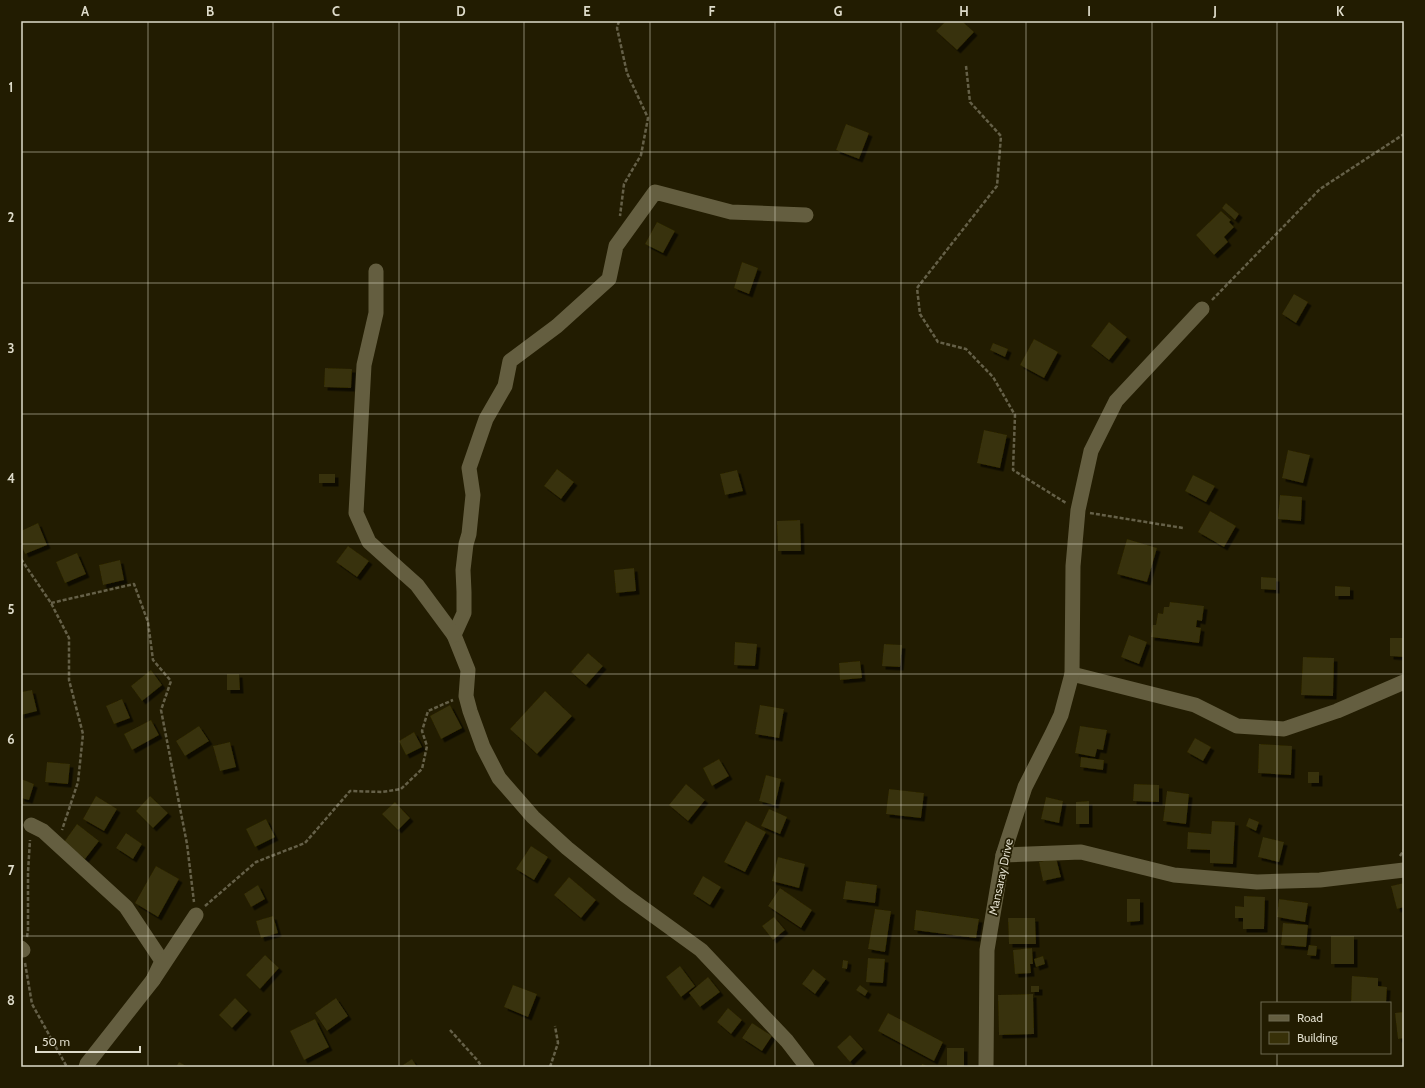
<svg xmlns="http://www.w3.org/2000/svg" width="1425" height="1088" font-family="Cabin,sans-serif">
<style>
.building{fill:#373008;filter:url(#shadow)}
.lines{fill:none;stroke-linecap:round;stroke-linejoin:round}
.path{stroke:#656048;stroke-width:2.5;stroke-dasharray:4 2;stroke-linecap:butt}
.minor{stroke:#645e40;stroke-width:15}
.grid{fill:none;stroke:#dedbca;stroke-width:1;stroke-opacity:0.55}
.labels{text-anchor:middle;stroke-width:3.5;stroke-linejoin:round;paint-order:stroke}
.street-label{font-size:12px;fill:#dedbca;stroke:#221c01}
.neatline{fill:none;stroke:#dedbca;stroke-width:1.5}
.grid-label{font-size:13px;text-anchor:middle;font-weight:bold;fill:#dedbca}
</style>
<defs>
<filter id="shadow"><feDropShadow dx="3.5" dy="3.5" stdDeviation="0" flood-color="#0009"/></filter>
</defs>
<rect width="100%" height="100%" fill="#221c01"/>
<g class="building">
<polygon points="946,21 962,21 974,32 957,50 936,31"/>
<polygon points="846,124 869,133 859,159 836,150"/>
<polygon points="1226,203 1239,214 1235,220 1222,208"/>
<polygon points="1221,211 1231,220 1229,222 1234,227 1224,237 1228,242 1214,255 1196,235"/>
<polygon points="657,222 675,231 663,253 645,244"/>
<polygon points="742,262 758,268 749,294 734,288"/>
<polygon points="1294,294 1308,302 1296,323 1282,314"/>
<polygon points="1109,322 1127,337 1109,360 1091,346"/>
<polygon points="1034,339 1058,352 1044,378 1020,365"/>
<polygon points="993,343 1008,349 1005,357 990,350"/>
<polygon points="325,368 352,369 351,388 324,387"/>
<polygon points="984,430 1007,435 1000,468 977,463"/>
<polygon points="1288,450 1310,455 1303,483 1282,478"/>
<polygon points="557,469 574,482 561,499 544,486"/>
<polygon points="737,470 743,491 725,495 720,474"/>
<rect x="319" y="474" width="16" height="9"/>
<polygon points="1193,475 1215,486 1206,502 1185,491"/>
<polygon points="1280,495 1302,497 1301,521 1278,519"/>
<polygon points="1210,511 1236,526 1224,547 1198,532"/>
<polygon points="800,520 801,551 778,551 777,521"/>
<polygon points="38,523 47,545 25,554 21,544 21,531"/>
<polygon points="1127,539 1157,548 1147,582 1117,574"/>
<polygon points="348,546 369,561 357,577 336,562"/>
<polygon points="77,553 86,574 65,583 56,562"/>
<polygon points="120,560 124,580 103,585 99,565"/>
<polygon points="634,568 636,591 616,593 614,570"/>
<polygon points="1261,577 1276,578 1276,590 1261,589"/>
<polygon points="1335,586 1350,587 1350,596 1335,596"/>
<polygon points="1170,602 1204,606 1202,621 1197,620 1196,627 1201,628 1199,643 1151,637 1153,625 1156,625 1158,613 1163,614 1164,607 1169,607"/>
<polygon points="1129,635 1147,642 1139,664 1121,657"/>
<polygon points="1390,638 1404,638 1404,657 1390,656"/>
<polygon points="735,642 757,644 755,666 734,665"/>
<polygon points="884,644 902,645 900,667 882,666"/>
<polygon points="588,653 603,666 586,685 571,672"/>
<polygon points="1303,657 1334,658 1333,696 1301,695"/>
<polygon points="860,661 862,678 840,680 839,663"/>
<polygon points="151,670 162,685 142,701 131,686"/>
<polygon points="227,674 239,674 240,690 227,690"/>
<polygon points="32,690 37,711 21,715 21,692"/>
<polygon points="545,691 572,716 537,754 510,729"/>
<polygon points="122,699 130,718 114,724 106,706"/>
<polygon points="450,705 462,728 441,739 430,716"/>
<polygon points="760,705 784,709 779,738 755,734"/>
<polygon points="151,720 159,735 132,750 124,734"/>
<polygon points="199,726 209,741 185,756 176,741"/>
<polygon points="1080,726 1107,730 1103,750 1097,749 1095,757 1075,753"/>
<polygon points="414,732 422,747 406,755 399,741"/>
<polygon points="1195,738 1211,747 1203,761 1187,752"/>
<polygon points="230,742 236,767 220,771 213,746"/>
<polygon points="1259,744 1292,746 1291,775 1258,773"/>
<polygon points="1081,757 1104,760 1103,770 1080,767"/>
<polygon points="719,759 729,776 712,786 703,768"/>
<polygon points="47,762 70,764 68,784 45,782"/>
<rect x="1308" y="772" width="11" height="11"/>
<polygon points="766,775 781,779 775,805 759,801"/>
<polygon points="21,779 34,784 29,800 21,798"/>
<polygon points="686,784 705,800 688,821 669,805"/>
<polygon points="1134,784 1159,785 1159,802 1133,801"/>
<polygon points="889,789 924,793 921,818 886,814"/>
<polygon points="1167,791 1189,794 1186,824 1163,821"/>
<polygon points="96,796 117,809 104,831 83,819"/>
<polygon points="150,796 168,813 153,828 136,811"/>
<polygon points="1046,797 1063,801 1059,823 1041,819"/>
<polygon points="1089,801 1089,824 1076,824 1076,802"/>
<polygon points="395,802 410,818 398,830 382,814"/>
<polygon points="769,809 787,817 780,834 761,826"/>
<polygon points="1249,818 1259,822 1256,831 1246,826"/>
<polygon points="266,819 275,837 255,847 246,829"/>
<polygon points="746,821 766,832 745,872 724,862"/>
<polygon points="1212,821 1235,822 1233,864 1210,863 1210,850 1187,849 1188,832 1211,834"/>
<polygon points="77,824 99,841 85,859 64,842"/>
<polygon points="126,833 142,844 133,859 116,848"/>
<polygon points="1263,837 1284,842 1279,862 1258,857"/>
<polygon points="531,846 548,857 534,880 516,869"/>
<polygon points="778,857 805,864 799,888 772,881"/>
<polygon points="1056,858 1061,877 1043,881 1039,862"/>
<polygon points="156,866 179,879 158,917 135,903"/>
<polygon points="703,876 721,887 710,905 693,894"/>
<polygon points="569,877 596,900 581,918 554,895"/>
<polygon points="846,881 877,885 875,903 843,899"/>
<polygon points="1404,883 1404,907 1397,909 1391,886"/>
<polygon points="258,885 265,899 251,907 244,894"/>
<polygon points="780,888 812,910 801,928 768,906"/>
<polygon points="1244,896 1265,897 1264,929 1243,929 1243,918 1235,918 1235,906 1244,907"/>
<polygon points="1127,899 1140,899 1140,921 1127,922"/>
<polygon points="1279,899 1308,903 1305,922 1277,917"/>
<polygon points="875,909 891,911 885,952 868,949"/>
<polygon points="916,910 979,919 976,938 914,930"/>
<polygon points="273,916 278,933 261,938 256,921"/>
<polygon points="774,917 785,930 773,940 762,926"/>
<polygon points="1008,918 1035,918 1036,944 1009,944"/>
<polygon points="1283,923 1308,925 1306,947 1281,945"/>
<rect x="1331" y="936" width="23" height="28"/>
<polygon points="1309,945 1317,946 1316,956 1307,955"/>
<polygon points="1032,948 1033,964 1030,964 1031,973 1015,974 1013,950"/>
<polygon points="265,955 279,968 260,989 246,975"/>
<polygon points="1043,956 1045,964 1036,967 1034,959"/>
<polygon points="868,958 885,959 883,983 866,982"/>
<polygon points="843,960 848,961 847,969 842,968"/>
<polygon points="680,966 695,986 681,997 666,977"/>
<polygon points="813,969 826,979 815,994 802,984"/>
<polygon points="1352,976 1378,978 1378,986 1387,987 1386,1003 1351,1003"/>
<polygon points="708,977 720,992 700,1007 689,993"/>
<polygon points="513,985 537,994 528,1017 504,1007"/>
<polygon points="860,985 868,991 865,996 856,990"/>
<rect x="1031" y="986" width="8" height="6"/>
<polygon points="1033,994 1034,1034 999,1035 998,995"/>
<polygon points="235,998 248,1011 232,1028 219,1015"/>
<polygon points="336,998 348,1016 327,1031 315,1013"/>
<polygon points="728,1008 742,1020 731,1034 717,1022"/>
<polygon points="1404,1012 1404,1038 1398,1039 1395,1013"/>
<polygon points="888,1013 943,1042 934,1061 878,1031"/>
<polygon points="315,1019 329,1047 304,1060 290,1031"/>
<polygon points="752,1023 772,1036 762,1051 742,1038"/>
<polygon points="850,1035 863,1049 850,1062 837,1047"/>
<rect x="947" y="1048" width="17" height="19"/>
<polygon points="412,1059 417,1067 400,1067"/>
<polygon points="179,1062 188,1067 176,1067"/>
<polygon points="922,1064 930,1067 921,1067"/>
</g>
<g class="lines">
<g class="path">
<polyline points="619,21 617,28 627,73 648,118 641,155 624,184 620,216"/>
<polyline points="966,66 970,102 1001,136 997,186 917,288 920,314 938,342 966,349 993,377 1015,415 1013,470 1066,503"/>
<polyline points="1212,300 1320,189 1404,134"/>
<polyline points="1090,513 1183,528"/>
<polyline points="21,559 51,603 69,638 69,680 83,734 78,782 62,830"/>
<polyline points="51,603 134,584 148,622 153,660 171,681 161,710 187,844 194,902"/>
<polyline points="1400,856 1404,850"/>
<polyline points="205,906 256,862 305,843 350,791 382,792 401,789 422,769 427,746 422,731 428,711 453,700"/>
<polyline points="27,937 28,930 28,872 30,840"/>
<polyline points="25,963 32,1004 67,1067"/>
<polyline points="450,1030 478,1061 482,1067"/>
<polyline points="550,1067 558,1043 555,1026"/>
</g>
<g class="minor">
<polyline points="806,215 731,212 655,192 616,246 609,279 557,326 510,361 505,386 486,419 469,468 473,495 469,534 466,544 463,570 464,592 464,613 454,635 468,670 466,696 470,711 483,747 499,778 533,817 567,848 625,895 701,950 787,1041 807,1067"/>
<polyline points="376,271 376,313 364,365 356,513 369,542 417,585 454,635"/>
<polyline points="1072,674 1195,705 1237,726 1284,729 1337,711 1404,682"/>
<polyline points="31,825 43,831 126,907 162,961 153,980"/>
<polyline points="1003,855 1081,852 1174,875 1257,882 1320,880 1404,870"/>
<polyline points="21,948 23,950"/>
<polyline points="86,1067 87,1064 153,980 196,915"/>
<polyline points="986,1067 987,950 1003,855 1025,787 1052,734 1061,715 1072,674 1073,566 1078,510 1091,451 1116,401 1202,309"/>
</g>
</g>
<path class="grid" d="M 148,21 L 148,1067M 273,21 L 273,1067M 399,21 L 399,1067M 524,21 L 524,1067M 650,21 L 650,1067M 775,21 L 775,1067M 901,21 L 901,1067M 1026,21 L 1026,1067M 1152,21 L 1152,1067M 1277,21 L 1277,1003M 21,152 L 1404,152M 21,283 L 1404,283M 21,414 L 1404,414M 21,544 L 1404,544M 21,674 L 1404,674M 21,805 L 1404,805M 21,936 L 1404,936M 1277,1053 L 1277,1067"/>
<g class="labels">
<g class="street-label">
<text transform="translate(1001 877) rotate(-78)" y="4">Mansaray Drive</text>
</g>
</g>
<rect width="1425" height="1088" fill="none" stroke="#221c01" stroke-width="44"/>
<rect x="1261" y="1002" width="130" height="52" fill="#221c01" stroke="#6d6851"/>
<rect x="1269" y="1015" width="20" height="6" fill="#645e40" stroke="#6d6851"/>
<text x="1297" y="1022" font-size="12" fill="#dedbca">Road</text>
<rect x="1269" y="1032" width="20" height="12" fill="#373008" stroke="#6d6851"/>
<text x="1297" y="1042" font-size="12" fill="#dedbca">Building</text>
<path d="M36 1046v6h104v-6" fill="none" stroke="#dedbca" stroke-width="2"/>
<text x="42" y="1046" font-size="12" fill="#dedbca" stroke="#221c01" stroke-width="3" paint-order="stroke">50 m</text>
<rect x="22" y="22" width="1381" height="1044" class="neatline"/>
<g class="grid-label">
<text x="85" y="16">A</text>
<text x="210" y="16">B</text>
<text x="336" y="16">C</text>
<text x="461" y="16">D</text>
<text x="587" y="16">E</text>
<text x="712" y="16">F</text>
<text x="838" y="16">G</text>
<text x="964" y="16">H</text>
<text x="1089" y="16">I</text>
<text x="1215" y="16">J</text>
<text x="1340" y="16">K</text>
<text x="11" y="92">1</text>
<text x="11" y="222">2</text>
<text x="11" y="353">3</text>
<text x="11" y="483">4</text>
<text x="11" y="614">5</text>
<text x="11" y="744">6</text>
<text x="11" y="875">7</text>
<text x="11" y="1005">8</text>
</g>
</svg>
